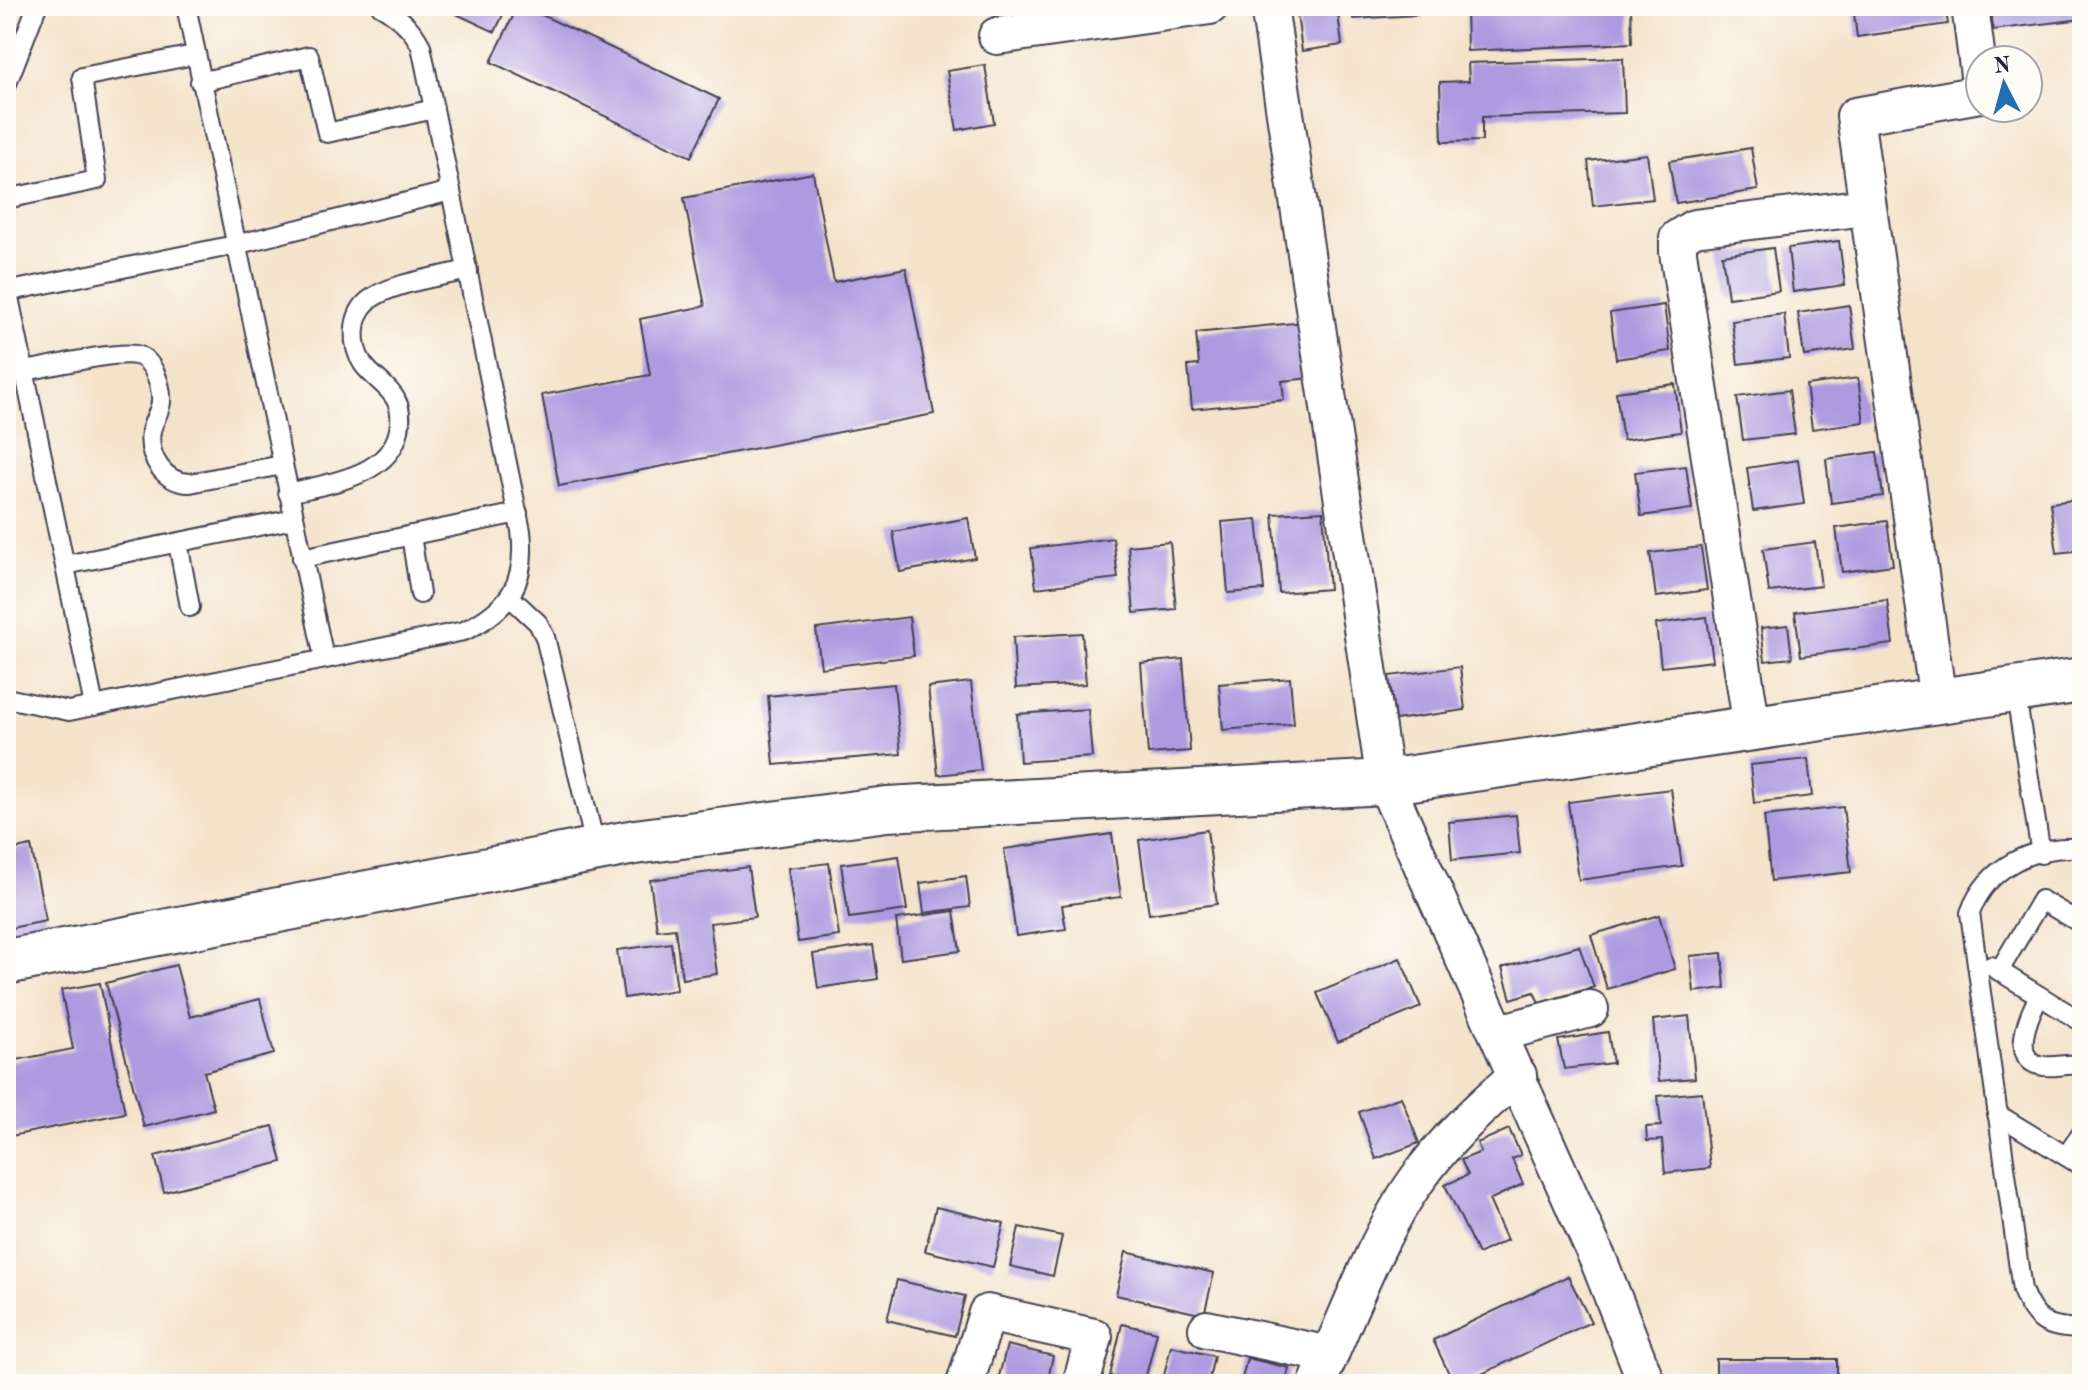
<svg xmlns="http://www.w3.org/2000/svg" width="2088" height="1390" font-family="'Old Standard TT',serif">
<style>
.building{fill:#ad9ae0}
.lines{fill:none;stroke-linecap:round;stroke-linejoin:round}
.service-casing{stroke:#423f51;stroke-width:22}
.minor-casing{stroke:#423f51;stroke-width:40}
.tertiary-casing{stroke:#423f51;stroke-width:48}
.service{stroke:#fff;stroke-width:18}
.minor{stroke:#fff;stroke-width:36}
.tertiary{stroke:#fff;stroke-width:44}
</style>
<rect width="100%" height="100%" fill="#fdfcf7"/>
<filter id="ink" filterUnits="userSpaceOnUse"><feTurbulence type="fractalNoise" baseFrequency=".0125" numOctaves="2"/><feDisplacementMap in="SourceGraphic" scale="16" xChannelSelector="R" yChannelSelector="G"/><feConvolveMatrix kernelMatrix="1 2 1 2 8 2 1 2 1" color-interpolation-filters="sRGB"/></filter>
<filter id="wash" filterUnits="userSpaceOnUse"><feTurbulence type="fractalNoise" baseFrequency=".006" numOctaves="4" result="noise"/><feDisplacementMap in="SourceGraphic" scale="32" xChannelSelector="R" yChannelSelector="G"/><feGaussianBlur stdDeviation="1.8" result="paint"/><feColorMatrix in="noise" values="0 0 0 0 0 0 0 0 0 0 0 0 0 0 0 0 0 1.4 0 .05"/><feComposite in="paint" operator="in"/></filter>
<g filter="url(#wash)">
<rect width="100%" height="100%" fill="#f4e3cb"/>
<g id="blocks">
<g class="building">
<polygon points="455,6 507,6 495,32 452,12"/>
<polygon points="518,6 523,6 719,99 691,157 491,62"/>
<polygon points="919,6 939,6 940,8 920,11"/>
<polygon points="994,6 1025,6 1027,14 996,19"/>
<polygon points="1296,6 1337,6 1342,45 1302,51"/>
<polygon points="1352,6 1416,6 1417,15 1353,19"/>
<polygon points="1466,6 1631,6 1632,43 1467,51"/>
<polygon points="1853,6 1945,6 1948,24 1857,37"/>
<polygon points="1991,6 2082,6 2082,19 1993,30"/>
<polygon points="1623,58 1625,113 1482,117 1482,141 1442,142 1440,82 1469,81 1468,63"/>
<polygon points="985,65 994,123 957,130 947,71"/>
<polygon points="1751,148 1758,190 1676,203 1669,161"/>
<polygon points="1647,154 1653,199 1593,206 1588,161"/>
<polygon points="813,173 834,282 906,268 934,414 559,486 542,395 650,375 640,319 705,306 684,198"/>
<polygon points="1839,241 1845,285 1793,292 1788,248"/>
<polygon points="1773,248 1779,291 1728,298 1722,255"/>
<polygon points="1664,305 1670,351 1616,359 1610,313"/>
<polygon points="1849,305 1855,349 1804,356 1798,313"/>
<polygon points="1784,314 1789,358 1738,364 1732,321"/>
<polygon points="1304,322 1310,378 1282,381 1284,400 1192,409 1188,366 1199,365 1196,333"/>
<polygon points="1858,378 1864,422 1812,429 1806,385"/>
<polygon points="1675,384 1681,432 1623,440 1616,392"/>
<polygon points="1789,390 1795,434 1743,440 1737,397"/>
<polygon points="1877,452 1883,496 1831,503 1826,459"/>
<polygon points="1798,460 1804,504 1753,511 1747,468"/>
<polygon points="1686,466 1692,509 1641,516 1635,472"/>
<polygon points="2082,499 2082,550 2057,553 2050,503"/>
<polygon points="1323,511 1329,589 1279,593 1273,514"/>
<polygon points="968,518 975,558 900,572 893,532"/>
<polygon points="1257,519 1264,590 1228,593 1222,522"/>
<polygon points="1887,521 1893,565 1842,572 1836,528"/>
<polygon points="1113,538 1118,578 1036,588 1031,548"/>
<polygon points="1170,542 1176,609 1134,613 1128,546"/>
<polygon points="1815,542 1821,586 1769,592 1763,549"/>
<polygon points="1701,547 1707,590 1656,597 1650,553"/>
<polygon points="1887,600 1893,644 1801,656 1795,612"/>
<polygon points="909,617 914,656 821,668 816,629"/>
<polygon points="1707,617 1713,661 1661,667 1656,624"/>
<polygon points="1788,625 1792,658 1765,661 1761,628"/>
<polygon points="1082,633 1086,684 1016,688 1013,637"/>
<polygon points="1183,659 1190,751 1148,754 1141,663"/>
<polygon points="1460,667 1465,710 1395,720 1389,676"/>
<polygon points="1290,678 1294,724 1223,730 1219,684"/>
<polygon points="971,682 981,770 938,775 928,687"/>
<polygon points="894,684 901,754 774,765 768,696"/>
<polygon points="1088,709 1092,757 1020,762 1017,714"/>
<polygon points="1808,759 1812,796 1754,803 1750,765"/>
<polygon points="1671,789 1682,866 1579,880 1568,802"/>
<polygon points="1843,807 1851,872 1771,881 1764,816"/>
<polygon points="1516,815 1520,853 1452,860 1449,822"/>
<polygon points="1207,830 1217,904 1149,914 1139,840"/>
<polygon points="1112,834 1121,897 1062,905 1066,929 1016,936 1004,849"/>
<polygon points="31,846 46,921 6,929 6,851"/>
<polygon points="899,856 907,910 849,918 841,864"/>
<polygon points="829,863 839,936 798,942 788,868"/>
<polygon points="748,867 755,917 710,923 717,974 682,979 675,928 657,930 650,880"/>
<polygon points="966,876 970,907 924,913 920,883"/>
<polygon points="954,911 960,951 901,959 896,919"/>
<polygon points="1659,915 1675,969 1607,989 1591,935"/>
<polygon points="671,943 677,990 624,998 617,950"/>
<polygon points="873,945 878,979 818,988 813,954"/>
<polygon points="1579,946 1594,987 1539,1003 1534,992 1511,999 1502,968"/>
<polygon points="1722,953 1725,988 1694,992 1690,956"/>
<polygon points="1400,958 1421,1007 1338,1042 1317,993"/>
<polygon points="176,965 190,1017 260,999 274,1054 204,1072 214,1109 144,1127 106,983"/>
<polygon points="100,983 125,1113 6,1137 6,1062 73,1049 61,990"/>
<polygon points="1689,1016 1695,1078 1659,1081 1653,1020"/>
<polygon points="1608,1032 1613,1063 1564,1069 1558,1040"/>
<polygon points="1702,1092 1710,1168 1665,1173 1662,1140 1647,1141 1646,1127 1661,1126 1658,1096"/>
<polygon points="1401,1097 1419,1143 1376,1159 1359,1112"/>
<polygon points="273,1126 282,1162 164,1192 155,1156"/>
<polygon points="1509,1129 1521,1155 1512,1159 1523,1184 1489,1200 1507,1240 1478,1254 1445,1185 1468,1175 1461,1160 1481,1152 1477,1143"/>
<polygon points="936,1207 1004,1223 993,1267 925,1251"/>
<polygon points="1019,1227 1062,1236 1053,1276 1010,1266"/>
<polygon points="1126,1252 1214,1273 1204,1315 1116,1295"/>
<polygon points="1568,1276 1591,1322 1461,1384 1454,1384 1433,1340"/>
<polygon points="897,1280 965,1296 955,1336 887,1320"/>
<polygon points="1122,1324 1157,1332 1144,1384 1110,1376"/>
<polygon points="1007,1345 1053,1356 1047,1384 997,1384"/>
<polygon points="1171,1346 1214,1356 1208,1384 1162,1384"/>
<polygon points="1247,1358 1289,1368 1285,1384 1241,1383"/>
<rect x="1716" y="1359" width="121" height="25"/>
</g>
</g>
</g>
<g filter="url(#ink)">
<use href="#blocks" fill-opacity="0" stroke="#423f51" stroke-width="2"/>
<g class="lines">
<defs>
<g id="service">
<polyline points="186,6 324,658"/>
<polyline points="200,82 309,56 327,133 434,109"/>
<polyline points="6,86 37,6"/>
<polyline points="6,199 97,180 82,77 194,55"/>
<polyline points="6,283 94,706"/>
<polyline points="6,292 235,245 451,191"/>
<path d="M 24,371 C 51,367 112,351 136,355 C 153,358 162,386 161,402 C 160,412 153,421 151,431 C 147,457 164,483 190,483 L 282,465"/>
<path d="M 288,493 C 326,484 390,477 399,430 C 401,420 401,409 396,400 C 389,386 372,377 363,364 C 351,346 351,316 368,301 C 389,283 440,277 468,270"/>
<polyline points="411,535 420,594"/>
<polyline points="178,543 190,607"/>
<polyline points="302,558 518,513"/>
<polyline points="65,565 294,519"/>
<polyline points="510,597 538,623 545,637 596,849"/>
<polyline points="2015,689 2041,854"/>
<path d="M 6,698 L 69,711 L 464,631 C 510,609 527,582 521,531 L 421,46 C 412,28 399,16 381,6"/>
<path d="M 2082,848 C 2033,845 1987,866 1970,913 L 2022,1290 C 2035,1323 2047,1328 2082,1329"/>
<polyline points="1991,966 2082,1022"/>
<polyline points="1999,971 2041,900 2082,924"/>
<path d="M 2039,996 C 2030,1013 2007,1062 2044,1066 C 2057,1068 2069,1062 2082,1066"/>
<polyline points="1997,1114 2082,1166"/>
<polyline points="2066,1156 2082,1133"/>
</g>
<g id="minor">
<polyline points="1269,6 1385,782 1600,1264 1647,1384"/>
<polyline points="1970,6 1980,83"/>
<polyline points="997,36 1210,6"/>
<polyline points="1938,701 1855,116 1980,94"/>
<polyline points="1752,728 1678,252 1678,238 1694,228 1867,207"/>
<polyline points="1499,1033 1590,1009"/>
<polyline points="1207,1329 1330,1355"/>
<polyline points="965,1384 987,1313 1094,1337 1081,1384"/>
<path d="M 1317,1384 C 1346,1320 1376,1237 1416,1181 C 1445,1140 1480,1107 1518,1075"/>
</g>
<polyline id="tertiary" points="6,962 635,842 887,809 1385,782 2082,680"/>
</defs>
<use href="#service" class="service-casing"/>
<use href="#minor" class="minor-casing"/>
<use href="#tertiary" class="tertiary-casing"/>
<use href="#service" class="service"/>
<use href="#minor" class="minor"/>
<use href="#tertiary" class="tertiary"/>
</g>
</g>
<rect width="2088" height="1390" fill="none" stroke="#fdfcf7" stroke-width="32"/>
<g transform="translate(2004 84) rotate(354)"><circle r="38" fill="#fdfcf7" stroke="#a5a5ac" stroke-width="2"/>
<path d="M0-6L14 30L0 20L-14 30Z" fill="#1f6fb2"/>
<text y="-12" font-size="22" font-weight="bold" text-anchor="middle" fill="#22223b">N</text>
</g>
</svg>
